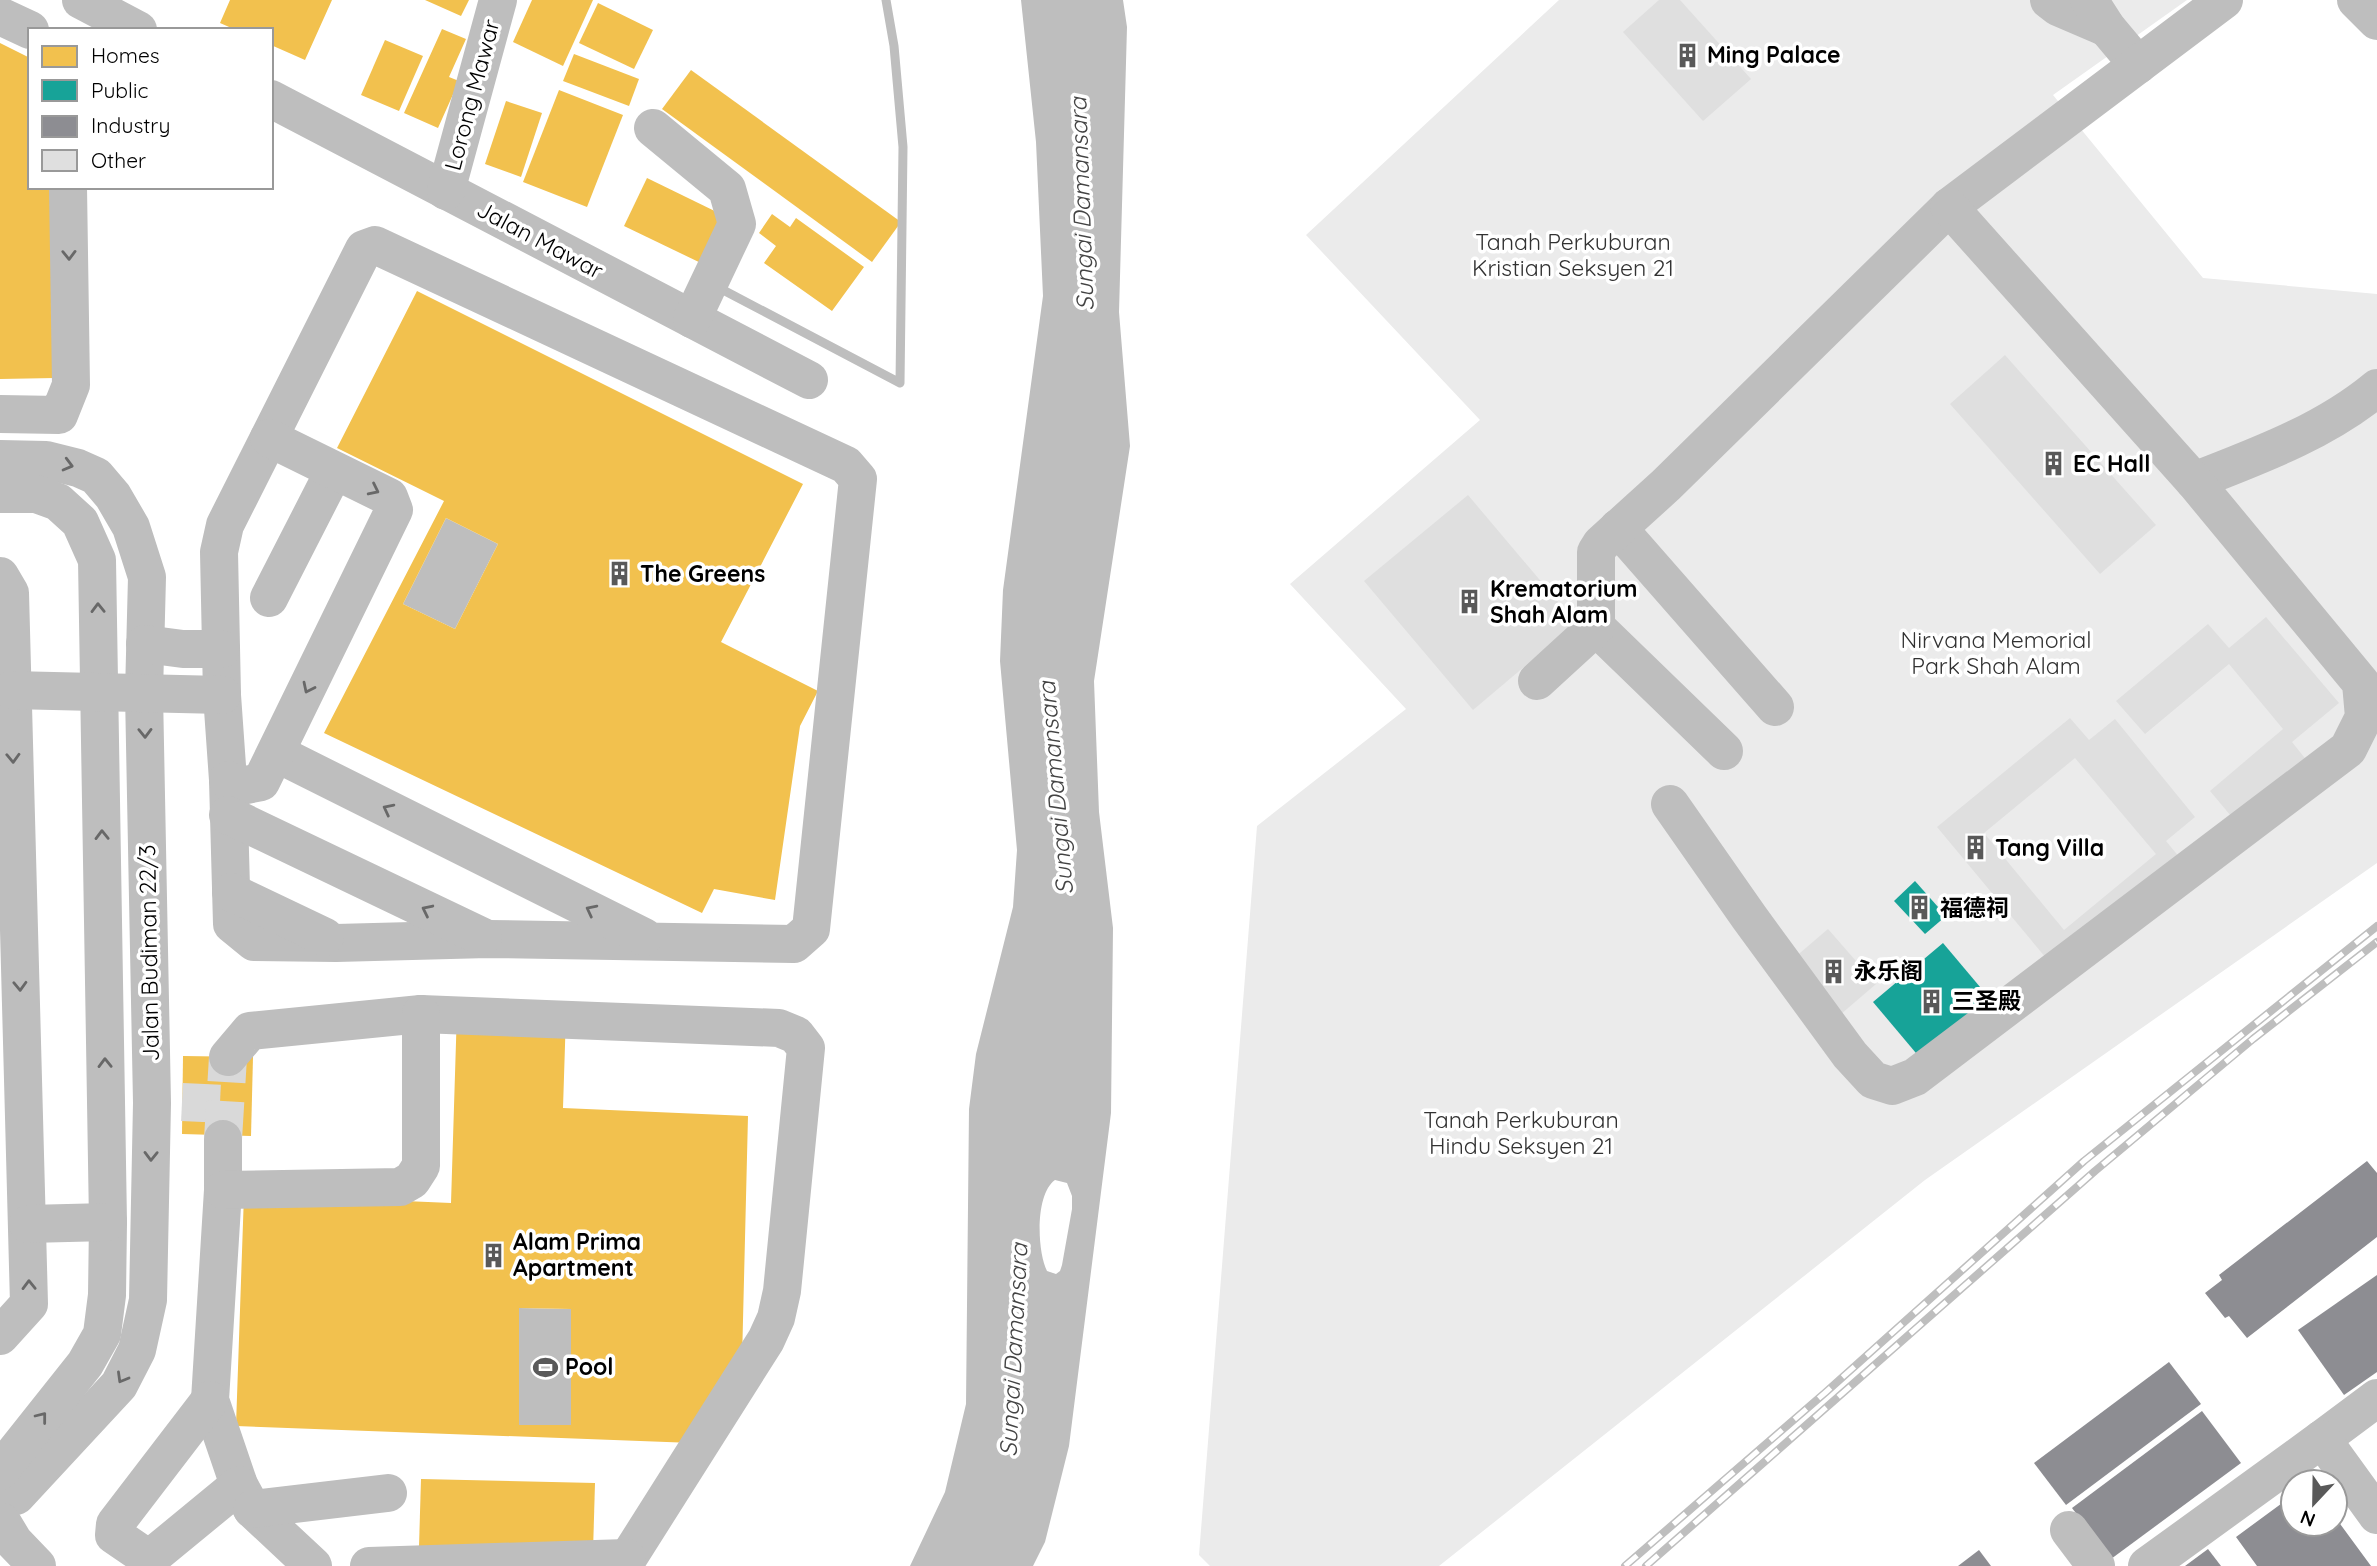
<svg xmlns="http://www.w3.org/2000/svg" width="2377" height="1566" font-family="Quicksand,'Noto Sans SC',sans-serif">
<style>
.green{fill:#ebebeb}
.water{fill:#bebebe;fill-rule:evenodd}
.homes{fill:#f2c14e;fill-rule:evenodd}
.public{fill:#17a398}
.industry{fill:#8d8d92}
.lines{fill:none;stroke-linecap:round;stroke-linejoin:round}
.stream{stroke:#bebebe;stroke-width:9}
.building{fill:#dfdfdf;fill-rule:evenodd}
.minor-tunnel{stroke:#d9d9d9;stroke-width:38;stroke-dasharray:38 19;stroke-linecap:butt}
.minor{stroke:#bebebe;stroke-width:38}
.rail-casing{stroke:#bebebe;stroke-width:8}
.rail{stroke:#fff;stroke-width:5;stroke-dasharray:16;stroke-linecap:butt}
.oneway{stroke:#686868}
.labels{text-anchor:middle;stroke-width:7;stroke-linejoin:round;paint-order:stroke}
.poi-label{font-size:23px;font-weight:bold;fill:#000;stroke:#fff;text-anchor:start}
.street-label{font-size:23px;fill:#000;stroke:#fff}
.park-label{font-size:23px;fill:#323232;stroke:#fff}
.water-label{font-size:24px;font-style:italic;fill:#434343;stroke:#fff}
</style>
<rect width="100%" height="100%" fill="#fff"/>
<polygon class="green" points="1559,0 2187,0 2053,95 2203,278 2377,294 2377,863 1925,1180 1439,1566 1210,1566 1199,1555 1257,826 1406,709 1290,584 1480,420 1306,235"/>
<g class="water">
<path d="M 1021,0 L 1123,0 L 1127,27 L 1119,312 L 1130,446 L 1094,681 L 1099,812 L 1113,928 L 1111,1113 L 1069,1446 L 1045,1542 L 1033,1566 L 910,1566 L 945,1492 L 966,1404 L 969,1109 L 976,1054 L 1013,907 L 1017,850 L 1000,661 L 1003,590 L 1043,296 L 1036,142 ZM 1055,1180 L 1067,1183 L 1072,1196 L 1072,1209 L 1062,1265 L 1060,1271 L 1056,1274 L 1047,1271 C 1037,1251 1035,1194 1055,1180 Z"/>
<polygon points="446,518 498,544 455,629 403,604"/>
<polygon points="519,1308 571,1309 571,1425 519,1425"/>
</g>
<g class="homes">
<polygon points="230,0 332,0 305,60 271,45 271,30 236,30 220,23"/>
<polygon points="425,0 469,0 461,16"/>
<polygon points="532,0 593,0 563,66 513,42"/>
<polygon points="598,3 653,30 634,69 579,43"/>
<polygon points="442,29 466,39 449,77 459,81 438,128 404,113"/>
<polygon points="385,40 423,56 399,111 361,95"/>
<polygon points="0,43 30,58 30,187 51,187 55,378 0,379"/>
<polygon points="574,54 639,79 629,106 563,81"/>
<polygon points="691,70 901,222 872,262 662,109"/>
<polygon points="559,90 623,115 587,207 523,182"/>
<polygon points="506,101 542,113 521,177 485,164"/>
<polygon points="647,178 729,218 705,265 624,226"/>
<polygon points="772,214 790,227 796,218 864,267 832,311 764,263 776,246 759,233"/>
<path d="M 417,291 L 803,484 L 721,642 L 818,691 L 800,726 L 775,900 L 714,889 L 702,913 L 324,733 L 444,501 L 337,448 ZM 446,518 L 498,544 L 455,629 L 403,604 Z"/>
<path d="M 457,1010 L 566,1014 L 563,1108 L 748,1116 L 742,1361 L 693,1443 L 236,1426 L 244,1194 L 451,1203 ZM 519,1308 L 571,1309 L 571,1425 L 519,1425 Z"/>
<polygon points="183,1056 253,1057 251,1136 182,1134"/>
<polygon points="421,1479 595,1483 593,1552 419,1547"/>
</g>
<g class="public">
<polygon points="1915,881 1946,916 1925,934 1894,901"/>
<polygon points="1943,943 1991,1000 1921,1059 1873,1002"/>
</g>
<g class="industry">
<polygon points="2367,1161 2377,1173 2377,1237 2247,1338 2229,1316 2225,1318 2205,1293 2222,1280 2219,1275"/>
<polygon points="2377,1275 2377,1372 2344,1395 2298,1330"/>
<polygon points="2169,1362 2201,1404 2066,1505 2034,1463"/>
<polygon points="2202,1411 2241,1463 2111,1559 2072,1508"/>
<polygon points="2293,1495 2293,1524 2335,1524 2335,1517 2371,1566 2257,1566 2236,1537"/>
<polygon points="2208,1549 2221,1566 2185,1566"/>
<polygon points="1979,1550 1991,1566 1958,1566"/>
</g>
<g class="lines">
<polyline class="stream" points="725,291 900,383 903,147 894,46 886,0"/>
</g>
<g class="building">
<polygon points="1659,0 1680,0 1751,79 1703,121 1623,32"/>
<polygon points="2005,355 2156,525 2100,574 1950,404"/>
<polygon points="1468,495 1576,623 1473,710 1364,581"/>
<polygon points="2266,617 2339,703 2292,742 2308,762 2236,822 2210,791 2283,729 2229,664 2145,734 2116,701 2208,624 2229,648"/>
<path d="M 2070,718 L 2089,740 L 2115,719 L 2195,817 L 2166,841 L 2185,864 L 2056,970 L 1937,827 ZM 2075,758 L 2156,854 L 2064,930 L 1984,833 Z"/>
<polygon points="1828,929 1876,984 1841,1014 1793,959"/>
</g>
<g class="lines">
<g class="minor-tunnel">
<polyline points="182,1102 224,1104"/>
<polyline points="223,1139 228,1057"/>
</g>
<g class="minor">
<polyline points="81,0 138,30"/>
<polyline points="2049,0 2058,7 2107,28"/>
<polyline points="2089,0 2107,28 2138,65"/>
<polyline points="2356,0 2377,21"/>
<polyline points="0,16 30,30"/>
<polyline points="271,99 809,380"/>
<polyline points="653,128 727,189 737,224 692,319"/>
<polyline points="446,191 498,0"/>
<polygon points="375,245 846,465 858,479 811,929 794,944 488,939 336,943 254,942 232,924 228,780 222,695 219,552 225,525 364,249"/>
<polyline points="0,414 59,415 71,385 68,187"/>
<polyline points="0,459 46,460 78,468 96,476 113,496 131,527 147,577 144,693 152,1103 148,1300 137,1350 119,1385 16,1496"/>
<path d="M 2194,481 C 2258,456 2324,432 2377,388"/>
<polyline points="0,494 36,494 58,502 80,522 97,560 108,1222 107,1295 102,1334 85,1364 0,1471"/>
<polyline points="1618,528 1775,707"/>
<polyline points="0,576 10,593 29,1304 0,1336"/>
<polyline points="269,598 334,471"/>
<polyline points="1596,627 1724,751"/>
<polyline points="145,644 183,649 221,649"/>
<polyline points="1537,681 1596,627 1596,552 1601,544 1666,485 1949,207 2224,0"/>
<polyline points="11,690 222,695"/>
<polyline points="276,753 644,937"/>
<polyline points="228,780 241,786 261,782 394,510 389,497 269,438"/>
<polyline points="1670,804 1749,917 1850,1055 1873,1080 1892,1086 1915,1077 2348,749 2364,717 2361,683 2194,481 1949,207"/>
<polyline points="228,815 483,937"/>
<polyline points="231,892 325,937"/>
<polyline points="228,1057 250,1031 421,1014 779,1028 796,1035 806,1048 782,1291 776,1318 766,1340 623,1566"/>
<polyline points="223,1139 223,1190 210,1400 239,1485 252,1509 313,1566"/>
<polyline points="223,1190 400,1187 412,1180 421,1166 421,1014"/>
<polyline points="28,1224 108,1222"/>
<polyline points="210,1400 115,1524 114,1535 149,1559 239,1485"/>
<polyline points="2322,1439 2377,1398"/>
<polyline points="252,1509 388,1493"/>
<polyline points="2,1522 14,1542 37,1566"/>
<polyline points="2069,1530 2096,1566"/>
<polyline points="369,1566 627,1558"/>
<polyline points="2147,1566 2322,1439 2377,1515"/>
</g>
<defs>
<g id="rail">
<polyline points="1625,1566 1826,1392 2084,1161 2377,926"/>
<polyline points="1646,1566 2095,1171 2253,1039 2377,942"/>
</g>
</defs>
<use href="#rail" class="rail-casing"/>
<use href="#rail" class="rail"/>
</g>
<defs><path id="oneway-chevron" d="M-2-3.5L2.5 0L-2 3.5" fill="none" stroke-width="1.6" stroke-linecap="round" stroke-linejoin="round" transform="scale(1.75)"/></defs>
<g class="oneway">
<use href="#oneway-chevron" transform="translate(69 255) rotate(89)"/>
<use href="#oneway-chevron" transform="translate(68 465) rotate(15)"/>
<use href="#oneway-chevron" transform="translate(374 490) rotate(26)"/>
<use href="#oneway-chevron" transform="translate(98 608) rotate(-91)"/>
<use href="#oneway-chevron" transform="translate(308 688) rotate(116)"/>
<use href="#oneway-chevron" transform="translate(145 733) rotate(89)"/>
<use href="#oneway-chevron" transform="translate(13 758) rotate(88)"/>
<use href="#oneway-chevron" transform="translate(388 809) rotate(-153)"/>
<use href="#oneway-chevron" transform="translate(102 835) rotate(-91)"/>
<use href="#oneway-chevron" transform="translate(427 910) rotate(-154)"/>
<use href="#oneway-chevron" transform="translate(591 910) rotate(-153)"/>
<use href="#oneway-chevron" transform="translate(20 986) rotate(88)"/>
<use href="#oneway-chevron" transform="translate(105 1063) rotate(-91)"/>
<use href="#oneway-chevron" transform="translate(151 1156) rotate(91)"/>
<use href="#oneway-chevron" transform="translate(29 1285) rotate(-91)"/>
<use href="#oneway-chevron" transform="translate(122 1378) rotate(120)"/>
<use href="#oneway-chevron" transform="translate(42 1417) rotate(-52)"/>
</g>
<defs>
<symbol id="building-bare" viewBox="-9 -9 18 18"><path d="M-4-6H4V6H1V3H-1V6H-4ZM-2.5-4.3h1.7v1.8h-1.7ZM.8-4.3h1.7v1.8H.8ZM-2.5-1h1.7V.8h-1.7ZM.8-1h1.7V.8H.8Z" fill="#595959" stroke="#fff" stroke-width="2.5" paint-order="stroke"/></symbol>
<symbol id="stadium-bare" viewBox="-9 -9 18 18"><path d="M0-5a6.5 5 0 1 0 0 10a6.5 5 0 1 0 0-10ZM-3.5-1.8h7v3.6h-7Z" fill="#595959" stroke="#fff" stroke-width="2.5" paint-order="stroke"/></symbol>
</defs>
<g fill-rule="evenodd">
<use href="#building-bare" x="1670" y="38" width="35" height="35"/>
<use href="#building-bare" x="2036" y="446" width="35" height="35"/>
<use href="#building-bare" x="602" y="556" width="35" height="35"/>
<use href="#building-bare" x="1452" y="584" width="35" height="35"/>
<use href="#building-bare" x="1958" y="830" width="35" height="35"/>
<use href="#building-bare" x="1902" y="890" width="35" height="35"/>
<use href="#building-bare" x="1816" y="954" width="35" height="35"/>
<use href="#building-bare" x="1914" y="984" width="35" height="35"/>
<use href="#building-bare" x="476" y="1238" width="35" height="35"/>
<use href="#stadium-bare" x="528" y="1350" width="35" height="35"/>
</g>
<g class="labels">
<g class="poi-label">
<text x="1707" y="63">Ming Palace</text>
<text x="2073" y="472">EC Hall</text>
<text x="640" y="582">The Greens</text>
<text x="1490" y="597">Krematorium<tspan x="1490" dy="26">Shah Alam</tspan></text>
<text x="1995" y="856">Tang Villa</text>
<text x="1940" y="916">福德祠</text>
<text x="1854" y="979">永乐阁</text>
<text x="1952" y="1009">三圣殿</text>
<text x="513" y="1250">Alam Prima<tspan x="513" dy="26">Apartment</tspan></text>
<text x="565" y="1375">Pool</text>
</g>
<g class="street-label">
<text transform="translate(472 95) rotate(-75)" y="8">Lorong Mawar</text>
<text transform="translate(540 240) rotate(28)" y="8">Jalan Mawar</text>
<text transform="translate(149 953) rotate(-91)" y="8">Jalan Budiman 22/3</text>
</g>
<g class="park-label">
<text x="1573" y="250">Tanah Perkuburan<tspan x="1573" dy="26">Kristian Seksyen 21</tspan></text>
<text x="1996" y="648">Nirvana Memorial<tspan x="1996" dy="26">Park Shah Alam</tspan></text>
<text x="1521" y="1128">Tanah Perkuburan<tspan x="1521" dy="26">Hindu Seksyen 21</tspan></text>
</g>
<g class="water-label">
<text transform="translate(1082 204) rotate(-92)" y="8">Sungai Damansara</text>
<text transform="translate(1056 788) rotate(-95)" y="8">Sungai Damansara</text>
<text transform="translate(1014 1350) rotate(-87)" y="8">Sungai Damansara</text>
</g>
</g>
<rect x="28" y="28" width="245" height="161" fill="#ffffff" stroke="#999999" stroke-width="2"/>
<rect x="42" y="46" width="35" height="21" fill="#f2c14e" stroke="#999999" stroke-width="2"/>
<text x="91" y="63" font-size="21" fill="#000000">Homes</text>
<rect x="42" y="80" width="35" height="21" fill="#17a398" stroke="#999999" stroke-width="2"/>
<text x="91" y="98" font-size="21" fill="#000000">Public</text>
<rect x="42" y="116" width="35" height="21" fill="#8d8d92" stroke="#999999" stroke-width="2"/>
<text x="91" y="133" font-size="21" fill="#000000">Industry</text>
<rect x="42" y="150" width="35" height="21" fill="#dfdfdf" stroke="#999999" stroke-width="2"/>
<text x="91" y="168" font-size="21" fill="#000000">Other</text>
<g transform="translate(2314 1503) rotate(202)"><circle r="33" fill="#ffffff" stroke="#999999" stroke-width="2"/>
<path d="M0-5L12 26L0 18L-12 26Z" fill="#595959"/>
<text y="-10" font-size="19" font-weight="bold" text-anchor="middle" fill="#000000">N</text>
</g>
</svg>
